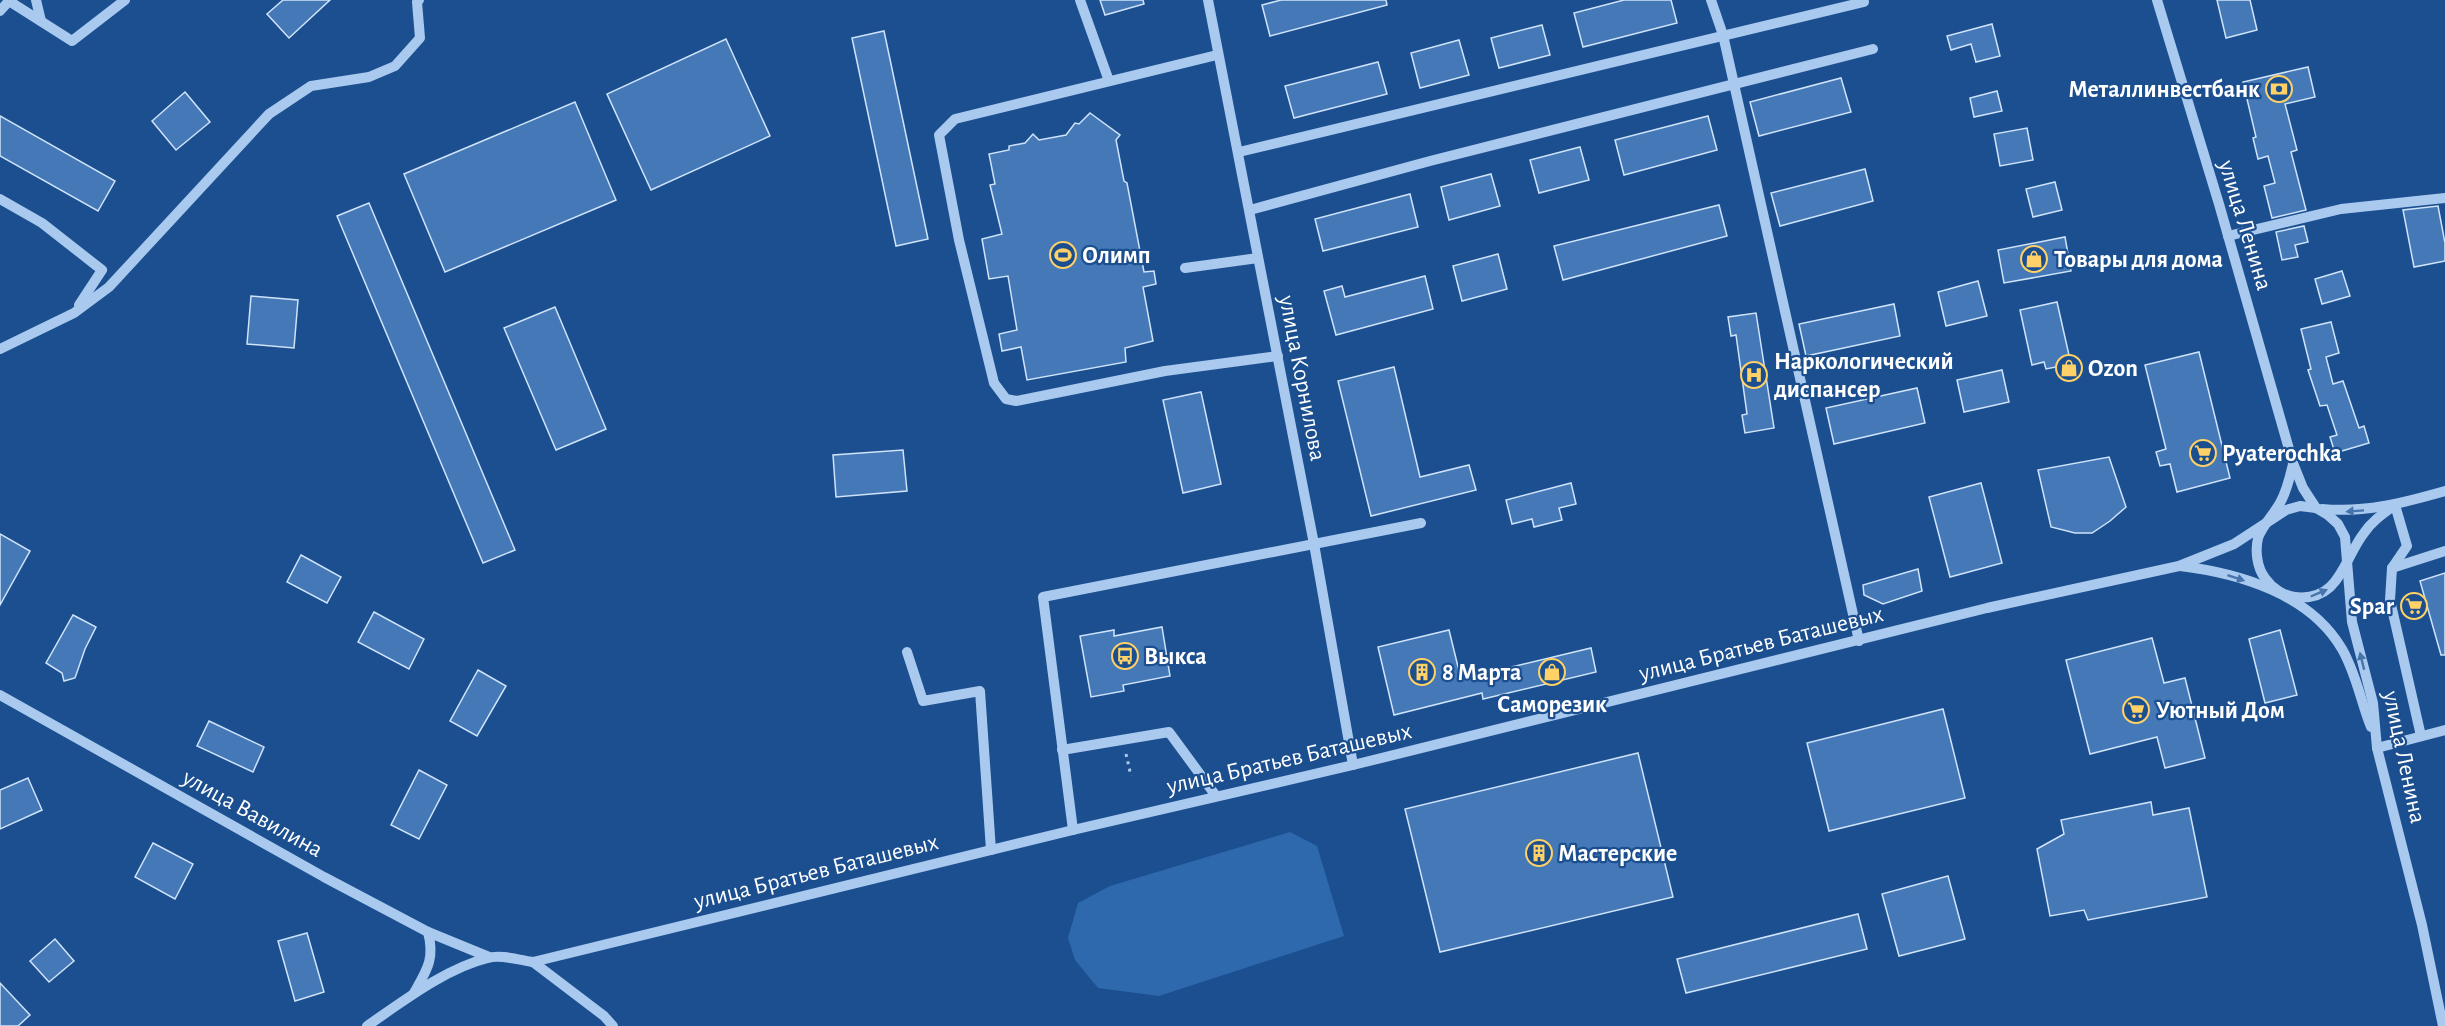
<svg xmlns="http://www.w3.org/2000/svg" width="2445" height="1026" font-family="'Alegreya Sans',sans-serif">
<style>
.green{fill:#2e69ad}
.building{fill:#4478b7;stroke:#cfe3fa;stroke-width:1.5}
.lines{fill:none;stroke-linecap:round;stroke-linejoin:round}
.path{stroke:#a9c9ee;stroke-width:3;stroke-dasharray:3 4.5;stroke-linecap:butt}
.minor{stroke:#a9c9ee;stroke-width:10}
.oneway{fill:#4674ac}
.labels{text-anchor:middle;stroke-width:4.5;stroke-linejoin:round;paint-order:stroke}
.poi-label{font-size:24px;font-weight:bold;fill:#fff;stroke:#1b4f8f;text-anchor:start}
.street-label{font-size:24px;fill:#fff;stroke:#1b4f8f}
</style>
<rect width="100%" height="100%" fill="#1b4f8f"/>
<polygon class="green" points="1290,832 1317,846 1344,936 1159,996 1098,988 1075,960 1068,938 1078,903 1110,886"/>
<g class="building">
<polygon points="283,0 330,0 289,38 267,14"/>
<polygon points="1100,0 1143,0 1144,4 1105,15"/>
<polygon points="1281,0 1386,0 1387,5 1270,36 1262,5"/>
<polygon points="1624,0 1671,0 1677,23 1583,47 1574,13"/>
<polygon points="2217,0 2250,0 2257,30 2226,38"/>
<polygon points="1992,24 2000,56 1976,62 1971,44 1951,50 1947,36"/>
<polygon points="1542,25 1550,55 1499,68 1491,38"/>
<polygon points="884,31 928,239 896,246 852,38"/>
<polygon points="726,39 770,136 651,190 607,94"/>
<polygon points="1459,40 1469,75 1420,88 1411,53"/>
<polygon points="1378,62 1387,94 1294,118 1285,86"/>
<polygon points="2308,67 2315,97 2285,104 2297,150 2291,152 2306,210 2272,218 2264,186 2275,183 2268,156 2258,159 2253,138 2256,137 2243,82"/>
<polygon points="1841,78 1851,112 1759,136 1750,102"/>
<polygon points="1997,91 2002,111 1974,117 1970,98"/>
<polygon points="185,92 210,122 176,150 152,121"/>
<polygon points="575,102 616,200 445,272 404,174"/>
<polygon points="1090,113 1120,135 1116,140 1124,181 1127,183 1144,272 1154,271 1156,284 1143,287 1153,341 1125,348 1126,362 1027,380 1021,347 1002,351 999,334 1017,330 1008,276 989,279 982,239 1002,234 990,185 995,184 989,154 1009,150 1009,146 1025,143 1033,134 1039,140 1066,135 1075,123 1079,124"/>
<polygon points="0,116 115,181 98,211 0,156"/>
<polygon points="1708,116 1717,150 1624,175 1615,140"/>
<polygon points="2027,128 2033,160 2000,166 1994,134"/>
<polygon points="1580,147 1589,180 1539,193 1530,160"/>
<polygon points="1865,169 1873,201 1780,226 1771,193"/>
<polygon points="1491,174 1500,206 1449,220 1441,187"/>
<polygon points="2055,182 2062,210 2033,217 2026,189"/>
<polygon points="1410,194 1418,227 1323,251 1315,219"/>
<polygon points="369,203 515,550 483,563 337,216"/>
<polygon points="1719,205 1727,236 1563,280 1554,246"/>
<polygon points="2438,206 2445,243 2445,261 2414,267 2403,210"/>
<polygon points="2304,226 2308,242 2295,245 2298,257 2282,260 2276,232"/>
<polygon points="2065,237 2071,271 2004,283 1998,250"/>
<polygon points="1498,254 1507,289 1462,301 1453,266"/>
<polygon points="2342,271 2350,296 2322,304 2315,279"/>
<polygon points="1425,276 1433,309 1336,335 1324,291 1342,286 1345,297"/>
<polygon points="1978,281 1987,316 1946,326 1938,292"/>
<polygon points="251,296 298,300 294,348 247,344"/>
<polygon points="2057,302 2071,364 2046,369 2044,362 2032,365 2020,310"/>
<polygon points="1894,304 1900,336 1806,356 1799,324"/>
<polygon points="555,307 606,429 556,450 504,328"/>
<polygon points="1756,313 1774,428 1745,433 1742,415 1747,414 1736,335 1731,336 1728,317"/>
<polygon points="2331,322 2339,353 2326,357 2333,384 2343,381 2359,428 2364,426 2369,443 2335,453 2330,437 2337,435 2327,405 2320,406 2308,370 2311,369 2301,329"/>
<polygon points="2199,352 2230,478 2177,492 2170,464 2160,466 2156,452 2166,449 2145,365"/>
<polygon points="1394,367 1420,477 1469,465 1476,490 1371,516 1338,381"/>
<polygon points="2002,370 2009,402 1964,412 1957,380"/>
<polygon points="1917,388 1925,423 1834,444 1826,408"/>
<polygon points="1201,392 1221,484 1183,493 1163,400"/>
<polygon points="903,450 907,491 836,497 833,455"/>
<polygon points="2109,457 2126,507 2110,521 2092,533 2075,533 2051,527 2038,470"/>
<polygon points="1571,483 1576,504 1559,508 1562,520 1534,527 1532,519 1512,524 1506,500"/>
<polygon points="1981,483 2002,563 1950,577 1929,497"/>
<polygon points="0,534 30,551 0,605"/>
<polygon points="301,555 341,577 327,603 287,582"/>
<polygon points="1918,569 1922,591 1883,604 1864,595 1863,585"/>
<polygon points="2445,573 2445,655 2441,655 2420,581"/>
<polygon points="374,612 424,639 409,669 358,642"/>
<polygon points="73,615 96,627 85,649 75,678 64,681 62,673 46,663"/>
<polygon points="1162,627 1170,676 1123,685 1124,691 1091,697 1080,636 1114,630 1114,636"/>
<polygon points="1449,630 1461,679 1591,648 1596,672 1483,699 1482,693 1394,715 1378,647"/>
<polygon points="2280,630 2297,695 2265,703 2249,639"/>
<polygon points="2152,638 2164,683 2185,678 2205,758 2165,768 2157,737 2090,754 2066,660"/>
<polygon points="478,670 506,686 477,736 450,721"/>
<polygon points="1943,709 1965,798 1829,831 1807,743"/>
<polygon points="209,721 264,747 253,772 197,746"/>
<polygon points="1638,753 1673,897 1440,952 1405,809"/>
<polygon points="419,770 447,785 419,839 391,825"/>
<polygon points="28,778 42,810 0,829 0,790"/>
<polygon points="2151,802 2153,815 2189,808 2207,897 2088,920 2084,910 2050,916 2037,849 2064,834 2061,820"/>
<polygon points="153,843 193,864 175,899 135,877"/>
<polygon points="1948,876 1965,939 1899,956 1882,894"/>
<polygon points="1858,914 1867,949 1686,993 1677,959"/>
<polygon points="307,933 324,992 295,1001 278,941"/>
<polygon points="55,939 74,961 49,982 30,961"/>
<polygon points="0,983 30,1015 18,1026 0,1026"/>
</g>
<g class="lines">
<polyline class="path" points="1126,754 1131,776"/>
<g class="minor">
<polyline points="36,0 41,21"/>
<polyline points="1080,0 1109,81"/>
<polyline points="1208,0 1314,544 1353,765"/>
<polyline points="1711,0 1723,35 1859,641"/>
<polyline points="2157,0 2219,204 2293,463 2303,488 2316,508"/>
<polyline points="0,11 9,1 72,41 125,0"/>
<polyline points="1217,55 955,119 939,135 959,240 994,383 1006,399 1016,401 1165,371 1278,356"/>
<polyline points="1239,152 1864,2"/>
<polyline points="0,199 42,223 102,270 79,305"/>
<polyline points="1250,210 1430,161 1873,49"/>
<polyline points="2228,236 2341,209 2445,198"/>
<polyline points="1185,268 1258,258"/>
<polyline points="0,349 74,313 109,287 269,114 311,86 369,77 395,66 420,38 417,2 419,0"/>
<path d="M 2293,464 C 2290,477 2287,491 2280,503 C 2274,514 2262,526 2258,538 C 2255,551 2257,568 2265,578 C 2272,588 2284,596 2295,597 C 2340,602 2343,560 2364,533 C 2372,521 2384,513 2395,505"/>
<polyline points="2395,505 2407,546 2392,568 2390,600 2421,736"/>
<path d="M 2322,509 C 2365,513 2403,503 2445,491"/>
<path d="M 2180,566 C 2239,573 2310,594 2342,649 C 2356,673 2361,702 2371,727"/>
<polyline points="2392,568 2445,551"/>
<polyline points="907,652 923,701 980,691 991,850"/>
<polyline points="0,695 324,877 428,932 489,957"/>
<polyline points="2377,748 2445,730"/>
<polyline points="1062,750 1169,732 1216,796"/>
<polyline points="1073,830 1043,597 1421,523"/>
<polyline points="533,962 604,1016 613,1026"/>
<path d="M 414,993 C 427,970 435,959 428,932"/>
<path d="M 367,1026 C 402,1002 446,968 488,958 C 500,954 520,960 533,962 L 1073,830 L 1353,765 L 1987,608 L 2179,566 L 2234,544 L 2286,510 L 2300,506 L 2316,508 L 2328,515 L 2338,524 L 2345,537 L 2352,622 L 2373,703 L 2377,748 L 2422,925 L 2443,1026"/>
</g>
</g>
<defs><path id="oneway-solid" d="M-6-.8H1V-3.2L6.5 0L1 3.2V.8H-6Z" transform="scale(1.5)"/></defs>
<g class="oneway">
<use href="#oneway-solid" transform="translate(2355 511) rotate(176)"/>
<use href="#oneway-solid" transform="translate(2236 578) rotate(18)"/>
<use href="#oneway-solid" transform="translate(2319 593) rotate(-23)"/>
<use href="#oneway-solid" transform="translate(2362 661) rotate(-104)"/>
</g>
<defs>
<symbol id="bank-ring" viewBox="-11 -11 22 22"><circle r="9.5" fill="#1b4f8f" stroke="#ffd166" stroke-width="1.5"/><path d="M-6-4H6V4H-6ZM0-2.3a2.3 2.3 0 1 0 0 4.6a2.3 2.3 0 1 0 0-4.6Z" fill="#ffd166"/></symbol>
<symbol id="stadium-ring" viewBox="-11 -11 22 22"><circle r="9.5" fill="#1b4f8f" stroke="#ffd166" stroke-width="1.5"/><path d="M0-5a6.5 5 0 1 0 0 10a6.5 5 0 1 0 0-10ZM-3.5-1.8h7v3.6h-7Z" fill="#ffd166"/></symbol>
<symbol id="shop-ring" viewBox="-11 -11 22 22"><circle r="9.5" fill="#1b4f8f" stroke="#ffd166" stroke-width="1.5"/><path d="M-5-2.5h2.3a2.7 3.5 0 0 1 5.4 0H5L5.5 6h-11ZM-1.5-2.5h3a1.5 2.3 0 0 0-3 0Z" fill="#ffd166"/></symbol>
<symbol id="hospital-ring" viewBox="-11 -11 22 22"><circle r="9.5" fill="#1b4f8f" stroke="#ffd166" stroke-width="1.5"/><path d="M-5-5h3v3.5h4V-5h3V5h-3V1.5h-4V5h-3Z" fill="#ffd166"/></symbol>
<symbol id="supermarket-ring" viewBox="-11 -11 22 22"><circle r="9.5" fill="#1b4f8f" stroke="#ffd166" stroke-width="1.5"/><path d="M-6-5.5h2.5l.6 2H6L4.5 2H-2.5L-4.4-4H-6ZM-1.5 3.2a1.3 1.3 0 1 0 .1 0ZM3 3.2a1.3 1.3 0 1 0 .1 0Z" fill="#ffd166"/></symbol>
<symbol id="bus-ring" viewBox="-11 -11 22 22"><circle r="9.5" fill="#1b4f8f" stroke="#ffd166" stroke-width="1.5"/><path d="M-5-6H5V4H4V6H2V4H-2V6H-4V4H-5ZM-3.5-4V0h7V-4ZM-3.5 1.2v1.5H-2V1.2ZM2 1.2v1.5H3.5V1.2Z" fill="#ffd166"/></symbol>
<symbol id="building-ring" viewBox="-11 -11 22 22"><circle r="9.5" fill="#1b4f8f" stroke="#ffd166" stroke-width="1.5"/><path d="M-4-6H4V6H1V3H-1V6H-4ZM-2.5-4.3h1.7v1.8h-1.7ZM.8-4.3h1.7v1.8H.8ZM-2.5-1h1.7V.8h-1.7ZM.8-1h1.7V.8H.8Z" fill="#ffd166"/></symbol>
</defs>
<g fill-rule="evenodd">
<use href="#bank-ring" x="2264" y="74" width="30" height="30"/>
<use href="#stadium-ring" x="1048" y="240" width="30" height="30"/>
<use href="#shop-ring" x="2019" y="244" width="30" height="30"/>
<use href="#shop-ring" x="2054" y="353" width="30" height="30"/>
<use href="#hospital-ring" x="1739" y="360" width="30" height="30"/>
<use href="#supermarket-ring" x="2188" y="438" width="30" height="30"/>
<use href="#supermarket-ring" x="2399" y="591" width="30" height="30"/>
<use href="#bus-ring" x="1110" y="641" width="30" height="30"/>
<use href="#building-ring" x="1407" y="657" width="30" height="30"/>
<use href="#shop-ring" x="1537" y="657" width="30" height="30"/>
<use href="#supermarket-ring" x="2121" y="695" width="30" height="30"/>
<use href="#building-ring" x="1524" y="838" width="30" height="30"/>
</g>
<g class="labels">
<g class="poi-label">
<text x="2260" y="97" text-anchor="end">Металлинвестбанк</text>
<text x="1082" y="263">Олимп</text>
<text x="2054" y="267">Товары для дома</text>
<text x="1774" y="369">Наркологический<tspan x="1774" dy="28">диспансер</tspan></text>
<text x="2088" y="376">Ozon</text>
<text x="2222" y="461">Pyaterochka</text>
<text x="2394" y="614" text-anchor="end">Spar</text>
<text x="1144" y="664">Выкса</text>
<text x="1442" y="680">8 Марта</text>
<text x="1552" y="712" text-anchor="middle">Саморезик</text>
<text x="2156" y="718">Уютный Дом</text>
<text x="1558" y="861">Мастерские</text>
</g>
<g class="street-label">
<text transform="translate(2246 225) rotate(73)" y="8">улица Ленина</text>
<text transform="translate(1303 378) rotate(79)" y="8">улица Корнилова</text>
<text transform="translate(1761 643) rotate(-14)" y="8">улица Братьев Баташевых</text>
<text transform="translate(2405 757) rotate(78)" y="8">улица Ленина</text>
<text transform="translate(1289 758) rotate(-13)" y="8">улица Братьев Баташевых</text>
<text transform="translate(253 813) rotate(29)" y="8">улица Вавилина</text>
<text transform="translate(816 871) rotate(-14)" y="8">улица Братьев Баташевых</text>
</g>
</g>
</svg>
